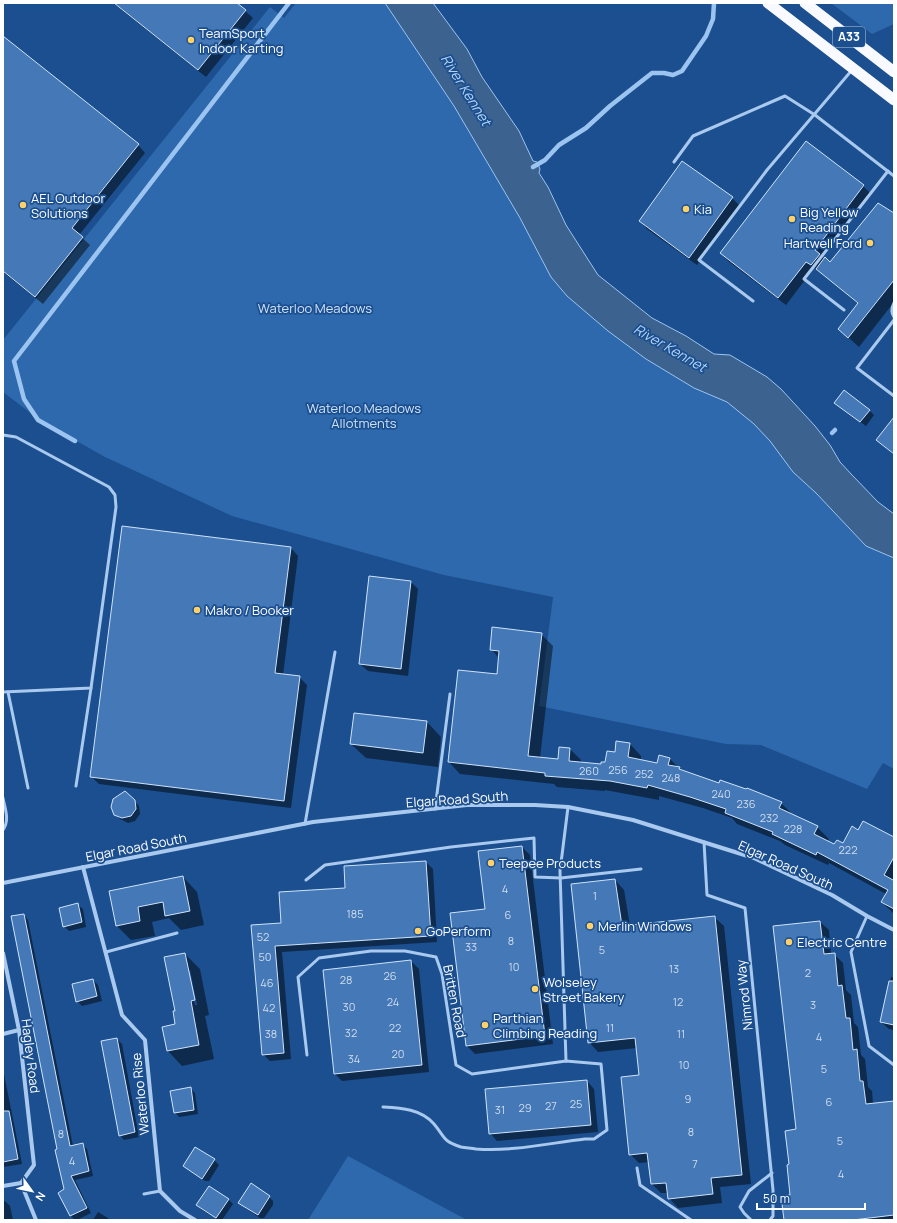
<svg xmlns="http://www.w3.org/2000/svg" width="897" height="1223" font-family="Manrope,sans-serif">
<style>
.green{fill:#2e69ad}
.water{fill:#3c6290;stroke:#9cc4f0}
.shadow{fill:#0007;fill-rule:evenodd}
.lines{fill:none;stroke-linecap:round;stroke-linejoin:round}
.stream{stroke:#9cc4f0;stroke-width:4.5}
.building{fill:#4478b7;stroke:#cfe3fa}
.service{stroke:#a9c9ee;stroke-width:3}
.minor{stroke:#a9c9ee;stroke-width:4}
.trunk{stroke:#f8faff;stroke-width:11}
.poi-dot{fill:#ffd166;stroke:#1b4f8f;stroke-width:1.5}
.labels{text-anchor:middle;stroke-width:3.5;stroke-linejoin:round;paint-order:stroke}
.number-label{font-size:11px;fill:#d0dded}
.shield{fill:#1b4f8f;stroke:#bbcadd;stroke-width:1}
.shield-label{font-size:12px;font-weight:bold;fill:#fff}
.poi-label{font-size:13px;fill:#fff;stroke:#1b4f8f;text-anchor:start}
.park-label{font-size:13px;fill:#cfe3fa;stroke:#1b4f8f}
.street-label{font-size:13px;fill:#fff;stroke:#1b4f8f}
.water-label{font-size:14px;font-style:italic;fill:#b5d3f5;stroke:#1b4f8f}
</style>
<rect width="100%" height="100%" fill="#1b4f8f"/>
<g class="green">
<polygon points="296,3 385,3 454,106 520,218 551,277 567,296 608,331 646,359 694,388 732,394 861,541 894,553 894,769 883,763 867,789 761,745 726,744 539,706 553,597 444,575 232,516 105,457 41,421 3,392 3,340 270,7 284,18"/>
<polygon points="831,3 894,3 894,24 872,34"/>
<polygon points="348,1156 467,1220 308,1220"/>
</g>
<polygon class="water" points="385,3 433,3 467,49 482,77 519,131 533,161 537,162 540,169 539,173 548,187 566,225 598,275 652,318 686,336 714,354 730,355 767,377 781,389 815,426 830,445 840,462 852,475 878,502 894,514 894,558 866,546 816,493 793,472 770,441 754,424 727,402 694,388 646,359 608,331 567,296 551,277 520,218 454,106"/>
<g class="shadow">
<polygon points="113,3 236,3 253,18 206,77"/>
<polygon points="3,37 138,145 145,153 79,235 90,245 43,304 3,272"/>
<polygon points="806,142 863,186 871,194 822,257 824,259 830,263 894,214 894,302 859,347 839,329 858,304 819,271 814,268 786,305 728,261 721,253"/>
<polygon points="732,198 740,206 697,265 647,229 640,221"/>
<polygon points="840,407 869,410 874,415 866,426"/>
<polygon points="894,427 894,455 878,440"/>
<polygon points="291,548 298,556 283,675 299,677 307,685 291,808 99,784 92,777"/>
<polygon points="411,582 418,589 408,676 368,671 360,664"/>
<polygon points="541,634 553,646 540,758 559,760 570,749 581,760 581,763 602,765 606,763 616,754 617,742 630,744 641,756 641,761 658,764 670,759 682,771 781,803 793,815 817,827 829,839 827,842 835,846 843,844 858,831 894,838 894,914 882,902 886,894 829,863 828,865 785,845 780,841 737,824 732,818 703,808 659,796 659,800 605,790 605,791 557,787 554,784 460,774 449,762 498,675 499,658 491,649"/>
<polygon points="427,722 441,737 438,767 366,758 351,744"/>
<polygon points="125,792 139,806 140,814 135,821 128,823 120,819 115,814"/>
<polygon points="522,847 530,855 553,1044 475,1054 467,1046 486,909"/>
<polygon points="426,862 433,869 437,942 282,952 291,1059 270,1061 263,1054 252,926 282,924 346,889"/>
<polygon points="183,877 197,892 204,925 181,930 169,918 152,922 155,936 131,940 117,926 110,892"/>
<polygon points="615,880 624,890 630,926 714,917 724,926 751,1184 720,1187 722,1203 678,1208 669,1198 668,1193 661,1193 652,1184 650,1162 639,1163 630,1154 640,1076 637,1048 598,1052 589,1042"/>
<polygon points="78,905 83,909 86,927 69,931 64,926"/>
<polygon points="24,915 28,920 73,1146 82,1144 87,1149 93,1176 75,1180 91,1213 77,1220 75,1220 71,1216 59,1193 65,1190 58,1150"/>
<polygon points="820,922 829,930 831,954 834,954 843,963 846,990 851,995 854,1023 858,1027 861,1055 865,1059 868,1087 872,1091 873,1104 894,1102 894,1220 785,1220 791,1196 790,1165 797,1130"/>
<path d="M 185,954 L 200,969 L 209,1015 L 205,1016 L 214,1059 L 182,1066 L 168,1051 L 163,1027 L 176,1025 L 177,1012 ZM 188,970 L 190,970 L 197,1005 L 195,1005 Z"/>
<polygon points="411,961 419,969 429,1072 342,1081 335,1074"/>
<polygon points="891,977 894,978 894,1030 889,1029 881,1022"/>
<polygon points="93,980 98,985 102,1001 82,1006 77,1001"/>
<polygon points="117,1039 122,1044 139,1137 124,1140 120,1135"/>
<polygon points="3,1069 22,1164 3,1167"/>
<polygon points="587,1081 594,1089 598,1132 497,1141 490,1133"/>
<polygon points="190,1088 195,1093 198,1114 179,1117 175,1112"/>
<polygon points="196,1148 214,1160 219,1165 209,1181 205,1181 189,1170 184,1166"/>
<polygon points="268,1196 273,1201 273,1205 264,1218 260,1218 244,1207 240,1202"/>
<polygon points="228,1199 233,1204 222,1220 219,1220 202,1210 198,1205"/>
<polygon points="5,1201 10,1206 13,1220 3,1220 3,1202"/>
<polygon points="98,1212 108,1218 110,1220 93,1220"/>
</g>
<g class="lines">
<g class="stream">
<polyline points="533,167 545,160 559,145 586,128 610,106 652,73 664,73 673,75 682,71 706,36 713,19 714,3"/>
<polyline points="832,433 835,430"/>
<polyline points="75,441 38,420 24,399 14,361 289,3"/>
</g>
</g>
<g class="building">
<polygon points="114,3 237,3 246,10 198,70"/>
<polygon points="3,36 139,144 72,228 83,237 35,297 3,271"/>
<polygon points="806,141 864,185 815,250 820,254 811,265 806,262 778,298 720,253"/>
<polygon points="682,161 733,197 689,258 639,221"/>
<polygon points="878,203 894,213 894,280 848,338 838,329 858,303 816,269 825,257 830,262"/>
<polygon points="844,390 870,410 860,422 834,403"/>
<polygon points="894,417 894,454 876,440"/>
<polygon points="122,526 291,547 275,673 300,676 284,801 90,777"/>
<polygon points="369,576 411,581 401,669 359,664"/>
<polygon points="492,627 542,633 528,756 558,759 559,747 570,748 569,761 601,764 601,762 605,762 607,751 615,752 616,741 630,743 628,757 657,763 659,755 670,758 668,765 680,767 679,769 719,783 720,780 746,789 747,788 782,802 779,808 818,826 814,834 834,844 837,840 843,843 852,826 858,830 863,821 894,837 894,857 884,875 893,880 894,878 894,909 881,902 888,890 817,852 816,855 772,834 773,832 725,813 726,809 690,797 648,785 647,788 610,781 545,776 545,773 448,762 458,670 497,674 499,651 490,650"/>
<polygon points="354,713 427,721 423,753 350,744"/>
<polygon points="125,791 135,800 136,809 131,816 122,818 114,815 111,807 113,799"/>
<polygon points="522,846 545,1036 466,1046 450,913 485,909 478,851"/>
<polygon points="426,861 431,936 275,946 284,1053 262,1055 251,925 281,923 279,892 345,888 344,866"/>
<polygon points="183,876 190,911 165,916 163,902 138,907 140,921 116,926 109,891"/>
<polygon points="615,879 622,926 715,916 742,1175 711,1178 713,1194 668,1199 666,1183 651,1184 647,1153 629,1155 621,1077 639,1075 635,1038 588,1043 571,884"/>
<polygon points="78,903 82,922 63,927 59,908"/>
<polygon points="24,914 70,1146 83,1143 89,1171 71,1176 87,1208 70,1216 58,1193 64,1189 55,1150 57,1149 11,916"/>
<polygon points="820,921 824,954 835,953 838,986 842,985 846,1018 850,1018 853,1050 857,1049 860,1081 863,1081 866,1104 894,1101 894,1215 853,1220 784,1220 781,1196 790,1195 787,1165 789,1164 785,1131 796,1129 773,926"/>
<polygon points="185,953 195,1000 191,1001 199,1045 167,1051 162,1027 175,1024 173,1011 175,1011 164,957"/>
<polygon points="411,960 422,1065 334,1074 323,970"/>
<polygon points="93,979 97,996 76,1002 72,984"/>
<polygon points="889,981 894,981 894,1025 880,1022"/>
<polygon points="117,1038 135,1132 119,1136 101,1041"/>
<polygon points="587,1080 591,1125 489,1134 485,1089"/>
<polygon points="191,1087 194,1110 174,1113 170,1091"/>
<polygon points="3,1111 9,1111 18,1159 3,1162"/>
<polygon points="195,1147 215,1159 202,1179 183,1166"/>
<polygon points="251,1183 270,1196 258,1215 238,1203"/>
<polygon points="209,1186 229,1199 216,1218 196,1205"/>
</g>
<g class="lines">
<g class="service">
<polyline points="674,162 693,136 785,96 815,115 894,176"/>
<polyline points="753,301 699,260 767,170 852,70"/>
<path d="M 894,303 C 892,307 891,313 894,317"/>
<polyline points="844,310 804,279 888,171"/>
<polyline points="894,320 857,368 894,396"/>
<polyline points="3,435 16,437 109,487 115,495 116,507 91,688 3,692"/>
<polyline points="8,692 28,788"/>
<polyline points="76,786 91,688"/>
<path d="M 3,798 C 5,809 10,820 3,830"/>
<polyline points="435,809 450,694"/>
<polyline points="305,824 335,652"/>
<polyline points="704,842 707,895 745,908 773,1190 773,1216 770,1220"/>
<polyline points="306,880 325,865 451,847 534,838 535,877 561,878 641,869"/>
<polyline points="867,916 851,952 869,1046 894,1065"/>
<polyline points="106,952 177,933"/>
<path d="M 307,1055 L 298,977 L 319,958 L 371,951 L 405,951 L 436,957 L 442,974 L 456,1065 L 472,1074 L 566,1061 L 601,1064 L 607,1130 L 594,1139 L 585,1139 C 550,1143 511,1152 476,1149 C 471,1148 466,1148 461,1147 C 442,1141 445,1137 434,1124 C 421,1109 401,1108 383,1107"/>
<polyline points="566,1061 560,871 568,807"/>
<polyline points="637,1168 640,1185 691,1220"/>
<polyline points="144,1194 160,1191"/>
<polyline points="751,1220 744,1213 740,1207 749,1191 772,1173"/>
</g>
<g class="minor">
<polyline points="83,867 122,1015 145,1040 160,1191 180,1211 195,1220"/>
<polyline points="3,883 313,822 467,805 535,805 568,807 633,820 754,858 832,895 867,916 894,930"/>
<polyline points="3,953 19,1030 34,1165 21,1183"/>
<polyline points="3,1034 19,1030"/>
<polyline points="21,1183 36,1220"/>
<polyline points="3,1186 21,1183"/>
</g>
<g class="trunk">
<polyline points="768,3 894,100"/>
<polyline points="805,3 894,72"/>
</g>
</g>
<g class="poi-dot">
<circle cx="191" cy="40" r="4"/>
<circle cx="23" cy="205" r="4"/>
<circle cx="686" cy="209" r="4"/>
<circle cx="792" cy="219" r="4"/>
<circle cx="870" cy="243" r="4"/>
<circle cx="197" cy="610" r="4"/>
<circle cx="491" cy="863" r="4"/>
<circle cx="590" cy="926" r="4"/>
<circle cx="418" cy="931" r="4"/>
<circle cx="789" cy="942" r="4"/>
<circle cx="535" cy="989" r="4"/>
<circle cx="485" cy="1025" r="4"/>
</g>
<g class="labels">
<g class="number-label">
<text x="618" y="774">256</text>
<text x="589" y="775">260</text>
<text x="644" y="778">252</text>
<text x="671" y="782">248</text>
<text x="721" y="798">240</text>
<text x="746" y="808">236</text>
<text x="769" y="822">232</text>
<text x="793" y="833">228</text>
<text x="848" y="854">222</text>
<text x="505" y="893">4</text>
<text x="595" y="900">1</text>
<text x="355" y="918">185</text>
<text x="508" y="919">6</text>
<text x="263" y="941">52</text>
<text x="511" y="945">8</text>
<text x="471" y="951">33</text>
<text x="602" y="954">5</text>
<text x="265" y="961">50</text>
<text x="514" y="971">10</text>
<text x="674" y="973">13</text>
<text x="808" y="977">2</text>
<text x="390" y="980">26</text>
<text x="346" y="984">28</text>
<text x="267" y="987">46</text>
<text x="393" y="1006">24</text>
<text x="678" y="1006">12</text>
<text x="813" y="1009">3</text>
<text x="349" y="1011">30</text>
<text x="269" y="1012">42</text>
<text x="395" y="1032">22</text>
<text x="610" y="1032">11</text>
<text x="351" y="1037">32</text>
<text x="271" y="1038">38</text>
<text x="681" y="1038">11</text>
<text x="819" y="1041">4</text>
<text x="398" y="1058">20</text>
<text x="354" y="1063">34</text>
<text x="684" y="1069">10</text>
<text x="824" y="1073">5</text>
<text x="688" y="1103">9</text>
<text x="829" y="1106">6</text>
<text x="576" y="1108">25</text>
<text x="551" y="1110">27</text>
<text x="525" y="1112">29</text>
<text x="500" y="1114">31</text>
<text x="691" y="1136">8</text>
<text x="61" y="1138">8</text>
<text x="840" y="1145">5</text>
<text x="72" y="1165">4</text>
<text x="695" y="1168">7</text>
<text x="841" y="1178">4</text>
</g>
<rect class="shield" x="833" y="27" width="32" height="20" rx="3"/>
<g class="shield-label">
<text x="849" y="41">A33</text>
</g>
<g class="poi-label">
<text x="199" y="38">TeamSport<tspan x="199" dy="15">Indoor Karting</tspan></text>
<text x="31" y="203">AEL Outdoor<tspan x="31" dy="15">Solutions</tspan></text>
<text x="694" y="214">Kia</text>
<text x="800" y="217">Big Yellow<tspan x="800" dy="15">Reading</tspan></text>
<text x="862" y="248" text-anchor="end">Hartwell Ford</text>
<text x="205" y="615">Makro / Booker</text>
<text x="499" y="868">Teepee Products</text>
<text x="598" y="931">Merlin Windows</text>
<text x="426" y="936">GoPerform</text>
<text x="797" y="947">Electric Centre</text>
<text x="543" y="987">Wolseley<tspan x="543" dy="15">Street Bakery</tspan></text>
<text x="493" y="1023">Parthian<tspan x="493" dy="15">Climbing Reading</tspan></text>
</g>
<g class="park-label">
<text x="315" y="313">Waterloo Meadows</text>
<text x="364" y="413">Waterloo Meadows<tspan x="364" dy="15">Allotments</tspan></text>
</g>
<g class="street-label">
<text transform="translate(457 799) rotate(-4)" y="5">Elgar Road South</text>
<text transform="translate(136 847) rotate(-11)" y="5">Elgar Road South</text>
<text transform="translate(786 865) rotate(24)" y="5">Elgar Road South</text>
<text transform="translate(744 995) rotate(-96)" y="5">Nimrod Way</text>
<text transform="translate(455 1001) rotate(79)" y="5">Britten Road</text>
<text transform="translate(31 1056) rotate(83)" y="5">Hagley Road</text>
<text transform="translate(140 1094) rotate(-96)" y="5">Waterloo Rise</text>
</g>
<g class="water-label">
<text transform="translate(466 90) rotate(58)" y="5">River Kennet</text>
<text transform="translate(670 348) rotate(30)" y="5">River Kennet</text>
</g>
</g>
<rect width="897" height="1223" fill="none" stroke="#ffffff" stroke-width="8"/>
<g transform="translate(32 1191) rotate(123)" stroke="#1b4f8f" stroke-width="3" paint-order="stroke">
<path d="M0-3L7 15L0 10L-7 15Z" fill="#ffffff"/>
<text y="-6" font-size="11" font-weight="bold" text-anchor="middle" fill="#ffffff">N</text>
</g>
<path d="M757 1203v6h108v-6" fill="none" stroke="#ffffff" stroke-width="2"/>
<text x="763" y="1203" font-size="12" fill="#ffffff" stroke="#1b4f8f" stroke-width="3" paint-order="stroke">50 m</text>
</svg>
